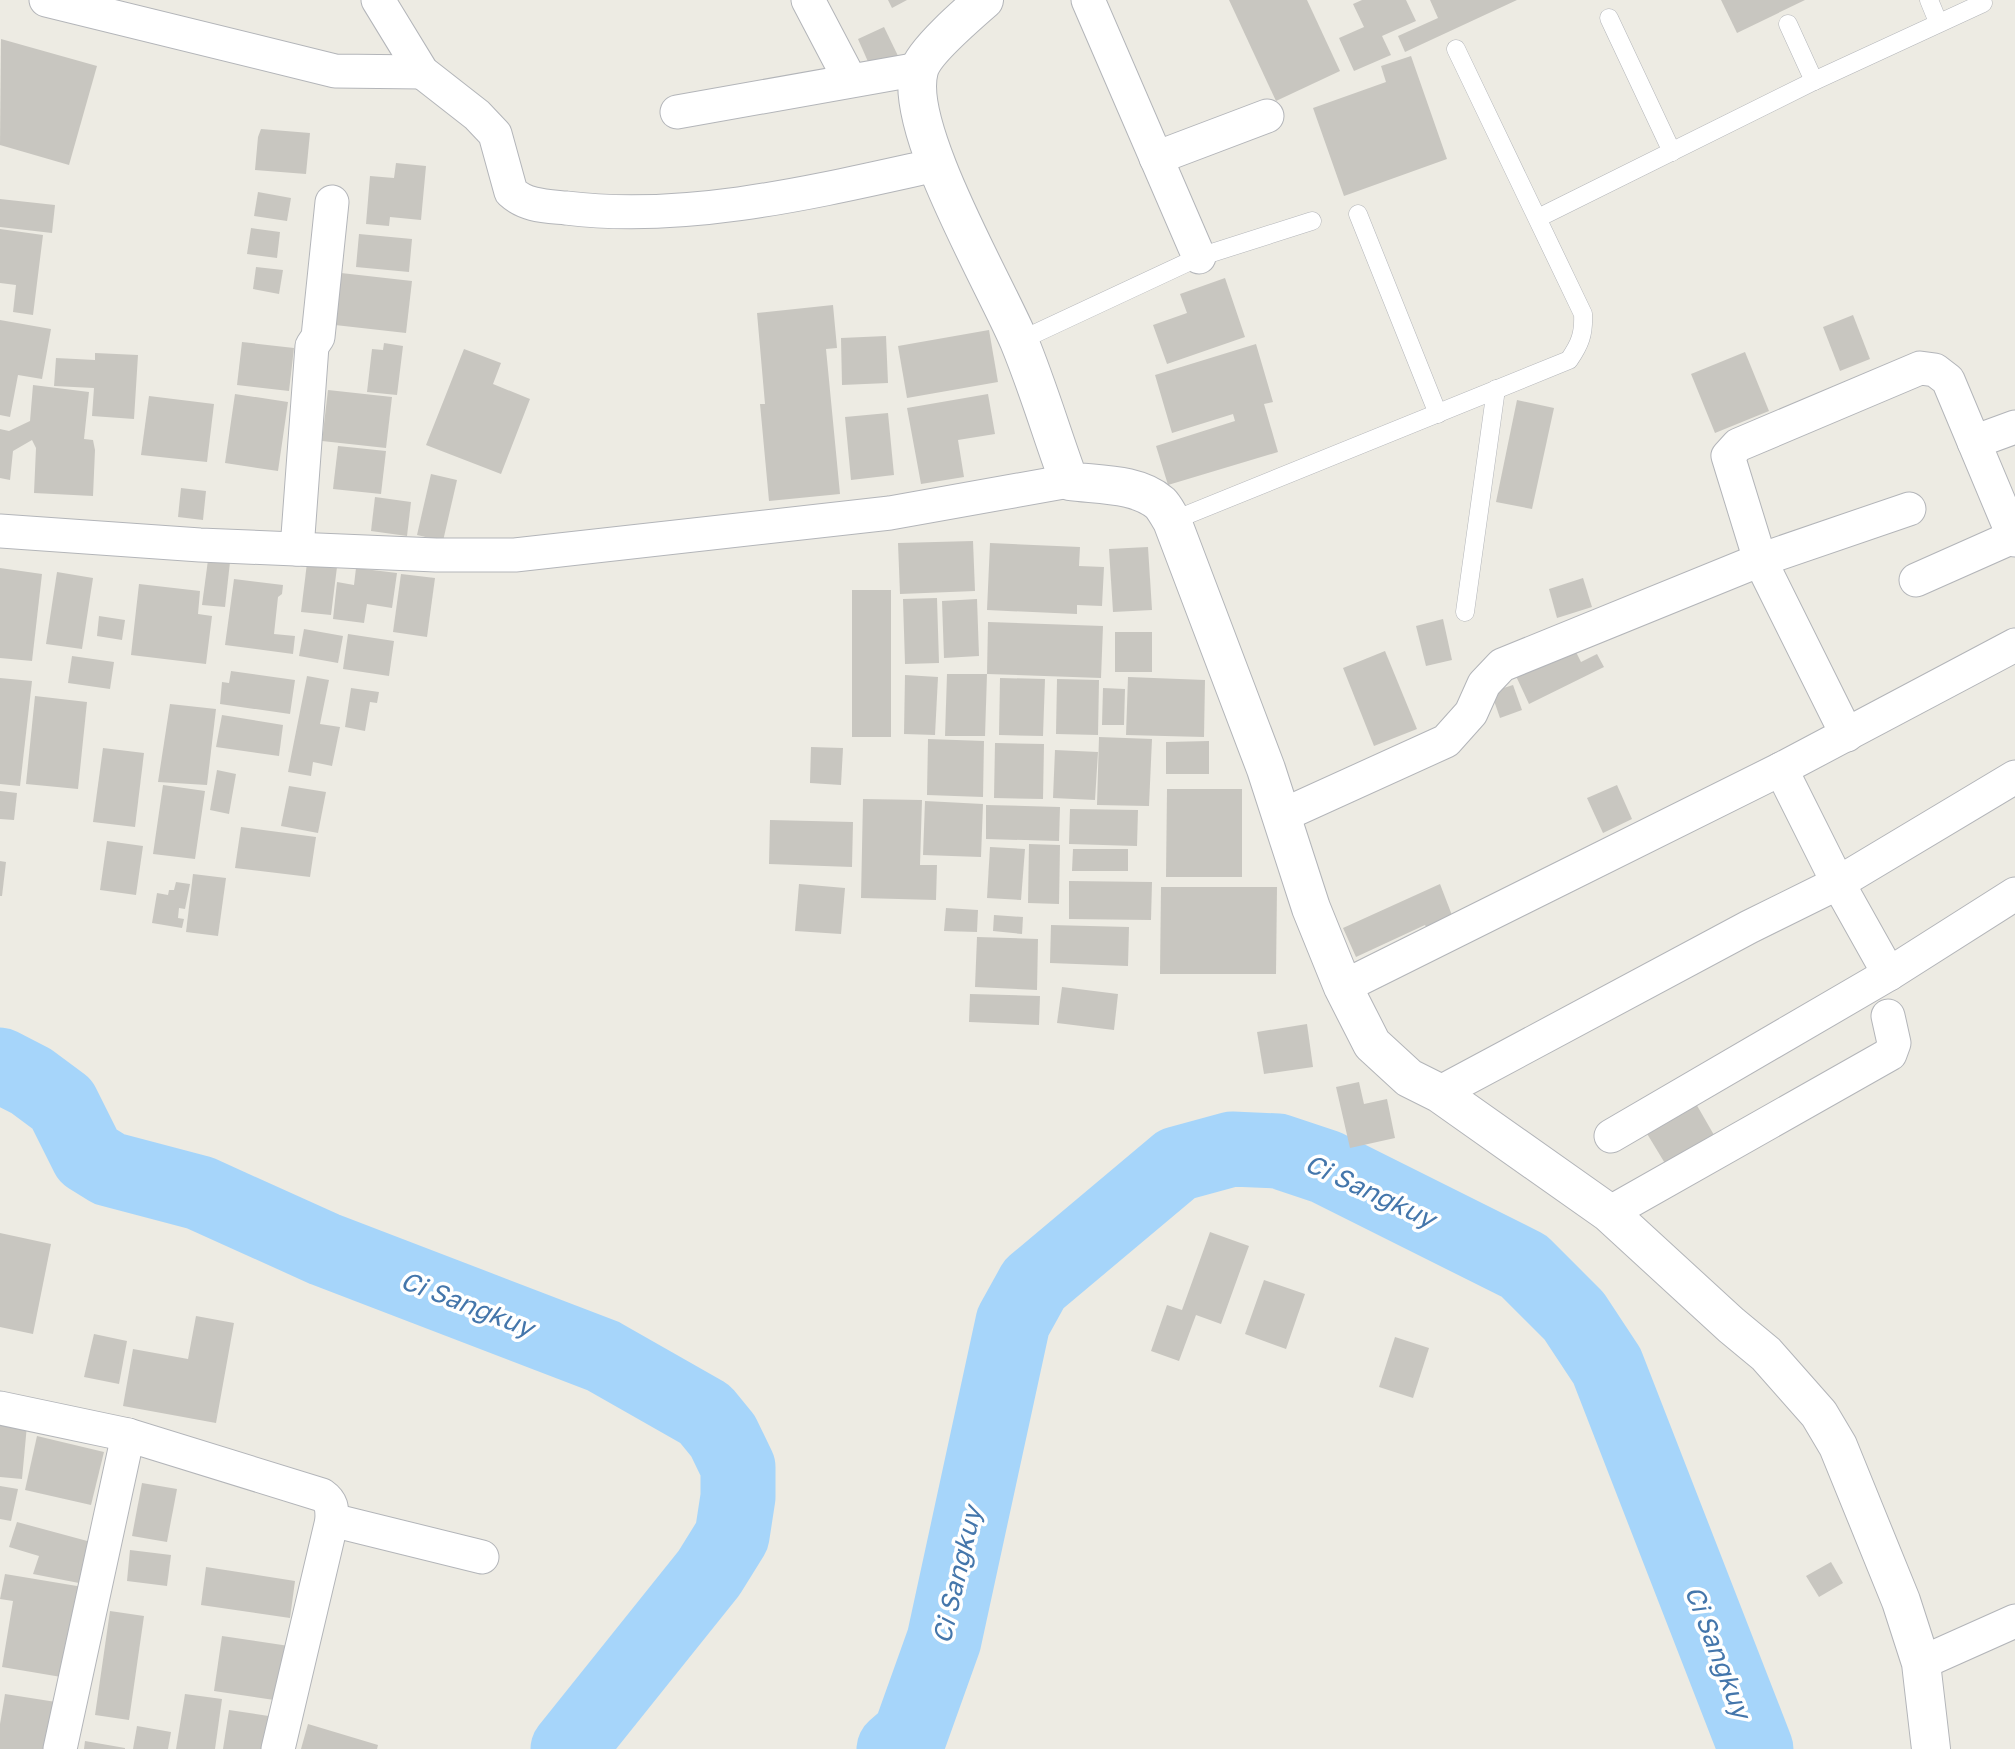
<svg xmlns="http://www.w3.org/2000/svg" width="2015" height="1749" font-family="'Golos Text',sans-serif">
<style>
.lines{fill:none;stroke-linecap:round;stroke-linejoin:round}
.river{stroke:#a6d5fa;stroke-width:75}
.building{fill:#c8c6c0}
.service-casing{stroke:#b3b5b9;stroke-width:19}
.minor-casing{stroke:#b3b5b9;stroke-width:35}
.tertiary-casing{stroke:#b3b5b9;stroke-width:40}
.service{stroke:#fff;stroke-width:18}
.minor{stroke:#fff;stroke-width:33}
.tertiary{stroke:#fff;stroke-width:38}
.labels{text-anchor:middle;stroke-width:7;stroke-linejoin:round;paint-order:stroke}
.water-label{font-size:26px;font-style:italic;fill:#4476ab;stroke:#fff}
</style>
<rect width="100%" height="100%" fill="#edebe3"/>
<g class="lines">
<g class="river">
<polyline points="0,1065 31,1081 62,1104 88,1156 109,1169 200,1193 324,1249 603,1356 705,1414 723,1436 738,1467 738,1497 732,1536 709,1573 568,1749"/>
<polyline points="894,1749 910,1735 944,1640 1013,1322 1034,1284 1177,1164 1232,1149 1278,1151 1326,1167 1524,1266 1574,1316 1607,1366 1756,1749"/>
</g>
</g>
<g class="building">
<polygon points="888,0 907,0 892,8"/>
<polygon points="1229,0 1307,0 1340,71 1276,101"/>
<polygon points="1362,0 1406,0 1416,21 1382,36 1391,55 1354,71 1339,38 1364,27 1353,4"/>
<polygon points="1430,0 1517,0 1405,52 1398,36 1438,18"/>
<polygon points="1721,0 1805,0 1737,33"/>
<polygon points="884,27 900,60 873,73 858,39"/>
<polygon points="1,39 97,66 69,165 0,145"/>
<polygon points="1411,56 1447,159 1344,196 1313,108 1386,82 1381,66"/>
<polygon points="261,129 310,133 306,174 255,170 258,137"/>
<polygon points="396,163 426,166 421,220 390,217 389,226 366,224 370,176 394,178"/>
<polygon points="258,192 291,198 287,221 254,216"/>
<polygon points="0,199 55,205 52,233 0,227"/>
<polygon points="251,228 280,232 277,258 247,254"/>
<polygon points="0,229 43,235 33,315 13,312 16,285 0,283"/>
<polygon points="359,234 412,239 409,272 356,267"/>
<polygon points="256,267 283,270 279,294 253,289"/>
<polygon points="341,273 412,281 406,333 335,325"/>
<polygon points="1225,278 1245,337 1167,364 1153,325 1187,313 1180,294"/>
<polygon points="833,305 837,348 826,349 840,494 769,501 760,404 765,404 757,313"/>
<polygon points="1853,315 1870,359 1840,371 1823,327"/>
<polygon points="0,320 51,329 42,379 18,375 10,417 0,415"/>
<polygon points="989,330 998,382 907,398 898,346"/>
<polygon points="886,336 888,383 842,385 841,338"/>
<polygon points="242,342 294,348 289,391 237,385"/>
<polygon points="384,343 403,346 397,395 367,392 372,349 383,350"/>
<polygon points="1256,344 1273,402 1264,404 1278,452 1168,485 1156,446 1235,421 1233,414 1172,433 1155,375"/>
<polygon points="464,349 501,363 493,384 530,399 501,474 426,445"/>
<polygon points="1745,352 1769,411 1715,433 1691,374"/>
<polygon points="95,353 138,355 134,419 92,416 94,388 54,386 56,358 95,360"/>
<polygon points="33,385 89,392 84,439 93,440 95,450 93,496 34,493 36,448 32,440 13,451 10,480 0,478 0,429 9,431 30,421"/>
<polygon points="328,390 392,397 386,448 322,441"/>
<polygon points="235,394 288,402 278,471 225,463"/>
<polygon points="988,394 995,434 958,440 964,477 921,484 907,408"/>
<polygon points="149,396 214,404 207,462 141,455"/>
<polygon points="1517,400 1554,408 1532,509 1496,502"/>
<polygon points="888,413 894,475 851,480 845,417"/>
<polygon points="338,446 386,451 381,494 333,489"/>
<polygon points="431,474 457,480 443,541 417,535"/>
<polygon points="181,488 206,491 203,520 178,517"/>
<polygon points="375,497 411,502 407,536 371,531"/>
<polygon points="973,541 975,591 900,594 898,543"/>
<polygon points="990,543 1080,547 1079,566 1104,567 1102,606 1077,605 1077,614 987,610"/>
<polygon points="1148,547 1152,610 1113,612 1109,549"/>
<polygon points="208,560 230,562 225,607 202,605"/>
<polygon points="307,563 337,567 331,615 301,612"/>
<polygon points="0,568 42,574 32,661 0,658"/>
<polygon points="356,568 397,573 392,608 367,604 364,623 333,619 337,582 354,585"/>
<polygon points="57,572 93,578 82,649 46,644"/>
<polygon points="401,574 435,578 427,637 393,632"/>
<polygon points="1583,578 1592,607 1557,618 1549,589"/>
<polygon points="234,579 283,585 282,594 278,597 274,634 295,636 293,654 225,645"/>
<polygon points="139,584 200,591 198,614 212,616 206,664 131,655"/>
<rect x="852" y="590" width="39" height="147"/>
<polygon points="937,598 939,663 905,664 903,599"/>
<polygon points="977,599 979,656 944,658 942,601"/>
<polygon points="99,616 125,620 122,640 97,636"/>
<polygon points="1443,619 1452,660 1426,666 1416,626"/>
<polygon points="988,622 1103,626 1101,678 987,674"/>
<polygon points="304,629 343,636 338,663 299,656"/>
<rect x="1115" y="632" width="37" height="40"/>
<polygon points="348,634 394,641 389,676 343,669"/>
<polygon points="1573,646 1581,662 1597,654 1604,667 1529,704 1515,674"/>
<polygon points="1385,651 1417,729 1374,746 1343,668"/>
<polygon points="72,656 114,662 110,689 68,683"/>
<polygon points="231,671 295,680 290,714 220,704 222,682 229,683"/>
<polygon points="947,674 987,674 985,736 945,736"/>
<polygon points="905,675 938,677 935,735 904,734"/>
<polygon points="307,676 329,680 320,724 340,727 332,766 313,762 311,776 288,772"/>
<polygon points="1128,677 1205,680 1204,737 1126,735"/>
<polygon points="0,678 32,681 20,786 0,784"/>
<polygon points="1000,678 1045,679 1043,736 999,735"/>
<polygon points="1057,679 1099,680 1098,735 1056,734"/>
<polygon points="1513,685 1522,710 1500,718 1491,692"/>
<polygon points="351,688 379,692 377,703 370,702 365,731 345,727"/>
<polygon points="1103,688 1125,689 1124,725 1102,725"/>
<polygon points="35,696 87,702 78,789 26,784"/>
<polygon points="170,704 216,709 207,785 158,782"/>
<polygon points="222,715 283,725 279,756 216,747"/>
<polygon points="1099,737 1152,739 1149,806 1097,805"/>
<polygon points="928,739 984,741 983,797 927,795"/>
<polygon points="1209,741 1209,774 1166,774 1166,742"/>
<polygon points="995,743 1044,744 1043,799 994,798"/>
<polygon points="811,747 843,748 841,785 810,783"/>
<polygon points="103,748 144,753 135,827 93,822"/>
<polygon points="1055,750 1098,752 1095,800 1053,798"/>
<polygon points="217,770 236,774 229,814 210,810"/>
<polygon points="163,785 205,791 195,859 153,854"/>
<polygon points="1617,785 1632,819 1603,833 1587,798"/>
<polygon points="289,786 326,792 318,833 281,826"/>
<polygon points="1167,789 1242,789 1242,877 1166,877"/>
<polygon points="0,791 17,793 14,820 0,819"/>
<polygon points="863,799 922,800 920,865 937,865 936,900 861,898"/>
<polygon points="925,801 983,804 981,857 923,855"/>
<polygon points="986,805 1060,807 1059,841 986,839"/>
<polygon points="1070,809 1138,810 1137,846 1069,844"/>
<polygon points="770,820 853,822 852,867 769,864"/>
<polygon points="241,827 316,837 310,877 235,868"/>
<polygon points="107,841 143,846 136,895 100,890"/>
<polygon points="1029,844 1060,845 1059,904 1028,903"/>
<polygon points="990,847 1025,849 1021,900 987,898"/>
<polygon points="1073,849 1128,849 1128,871 1072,871"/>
<polygon points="0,861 6,862 2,896 0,896"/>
<polygon points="193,874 226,878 218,936 186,932"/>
<polygon points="1069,881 1152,882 1151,920 1069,919"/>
<polygon points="176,882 190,884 185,909 179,908 178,918 184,919 182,928 152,923 157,893 168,895 169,890 174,890"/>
<polygon points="799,884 845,888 841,934 795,931"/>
<polygon points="1440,884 1455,923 1431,935 1425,925 1356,957 1343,928"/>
<polygon points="1161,887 1277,887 1276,974 1160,974"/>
<polygon points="946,908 978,910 977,932 944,931"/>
<polygon points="994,915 1023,917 1022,934 993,931"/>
<polygon points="1051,925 1129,927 1128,966 1050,963"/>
<polygon points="977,937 1038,939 1037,990 975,987"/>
<polygon points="1062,987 1118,994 1114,1030 1057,1023"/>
<polygon points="970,994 1040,996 1039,1025 969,1022"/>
<polygon points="1307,1024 1313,1067 1264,1074 1257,1032"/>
<polygon points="1359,1082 1364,1104 1387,1099 1395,1138 1350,1148 1336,1087"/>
<polygon points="1695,1102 1714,1135 1666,1165 1646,1132"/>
<polygon points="1210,1232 1249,1246 1221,1324 1196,1315 1179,1361 1151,1351 1167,1305 1182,1310"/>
<polygon points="0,1233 51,1244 33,1334 0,1327"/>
<polygon points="1264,1280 1305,1294 1286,1349 1245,1334"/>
<polygon points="196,1316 234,1323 216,1423 123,1406 133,1349 188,1359"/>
<polygon points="94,1334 127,1341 119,1384 84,1377"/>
<polygon points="1395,1337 1429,1348 1413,1398 1379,1387"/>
<polygon points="0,1423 27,1425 22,1479 0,1477"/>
<polygon points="37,1436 104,1452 91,1505 25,1490"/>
<polygon points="142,1483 177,1489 167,1542 132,1536"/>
<polygon points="0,1486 18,1489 11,1521 0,1519"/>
<polygon points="17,1522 91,1542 79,1583 33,1574 39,1556 9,1547"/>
<polygon points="130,1550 171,1555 167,1586 127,1581"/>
<polygon points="1831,1562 1843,1583 1819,1597 1806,1576"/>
<polygon points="206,1567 295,1581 290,1618 201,1605"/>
<polygon points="5,1574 89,1588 73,1679 2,1667 13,1601 0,1599"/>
<polygon points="110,1611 144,1616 129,1720 95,1715"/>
<polygon points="222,1636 289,1646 281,1701 214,1691"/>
<polygon points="5,1694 56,1702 48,1749 0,1749 0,1724"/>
<polygon points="185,1694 222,1699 215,1749 176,1749"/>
<polygon points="229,1710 275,1717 270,1749 223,1749"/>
<polygon points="308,1724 378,1745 377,1749 301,1749"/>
<polygon points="137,1726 171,1732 168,1749 133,1749"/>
<polygon points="85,1741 125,1748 125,1749 84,1749"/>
</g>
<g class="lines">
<defs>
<g id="service">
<polyline points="1929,0 1938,22"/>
<polyline points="1609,18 1672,152"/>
<polyline points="1788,24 1814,81"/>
<polyline points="1358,214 1438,414"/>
<polyline points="1538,218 1814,81 1983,3"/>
<polyline points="1019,341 1199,257 1312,221"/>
<path d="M 1172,521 L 1569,360 C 1580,344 1584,334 1583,314 L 1456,49"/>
<polyline points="1465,612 1496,389"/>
</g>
<g id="minor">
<polyline points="46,0 335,71 422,72"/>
<path d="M 378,0 L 422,72 L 477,115 L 495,134 L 511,192 C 526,206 546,206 566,208 C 688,223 818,191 936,165"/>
<polyline points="808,0 850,80"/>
<polyline points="1088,0 1199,257"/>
<polyline points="677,112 919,69"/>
<polyline points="1156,158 1267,116"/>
<polyline points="1974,442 2015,427"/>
<polyline points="0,531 200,545 436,555 515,555 890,513 1069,481"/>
<polyline points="297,549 312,346 318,337 332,202"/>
<polyline points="1916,580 2015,536"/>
<polyline points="1847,735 1760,560 1728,456 1738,445 1920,368 1935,370 1948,380 2015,540"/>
<polyline points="1781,769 1838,883 1889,974"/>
<polyline points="1281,816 1446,741 1471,713 1484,684 1502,665 1760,560 1909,509"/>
<polyline points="1343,987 1781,769 2015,645"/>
<polyline points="1439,1093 1749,927 1838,883 2015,777"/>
<polyline points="1611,1136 1889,974 2015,894"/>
<polyline points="1609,1213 1890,1054 1894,1043 1888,1016"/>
<path d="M 0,1408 L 128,1435 L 322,1495 C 332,1502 332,1508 332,1520 L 278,1749"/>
<polyline points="332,1520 482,1557"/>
<polyline points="1921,1663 2015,1621"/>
<polyline points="60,1749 128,1435"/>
</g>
<path id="tertiary" d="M 984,0 C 969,13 924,52 919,70 C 903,128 994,282 1019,341 C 1038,387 1052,435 1069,481 C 1098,485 1137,483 1160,503 C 1165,508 1168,515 1172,521 L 1266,769 L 1311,908 L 1343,987 L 1372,1044 L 1409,1078 L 1439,1093 L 1609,1213 L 1731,1325 L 1766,1354 L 1819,1414 L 1838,1446 L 1901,1601 L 1921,1663 L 1931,1749"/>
</defs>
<use href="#service" class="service-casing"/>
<use href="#minor" class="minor-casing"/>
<use href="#tertiary" class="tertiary-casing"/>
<use href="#service" class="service"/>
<use href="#minor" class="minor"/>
<use href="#tertiary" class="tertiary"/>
</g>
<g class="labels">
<g class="water-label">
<text transform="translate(1370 1191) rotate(25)" y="9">Ci Sangkuy</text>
<text transform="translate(467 1304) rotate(21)" y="9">Ci Sangkuy</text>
<text transform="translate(957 1575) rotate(-77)" y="9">Ci Sangkuy</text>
<text transform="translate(1718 1652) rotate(69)" y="9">Ci Sangkuy</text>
</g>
</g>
</svg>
